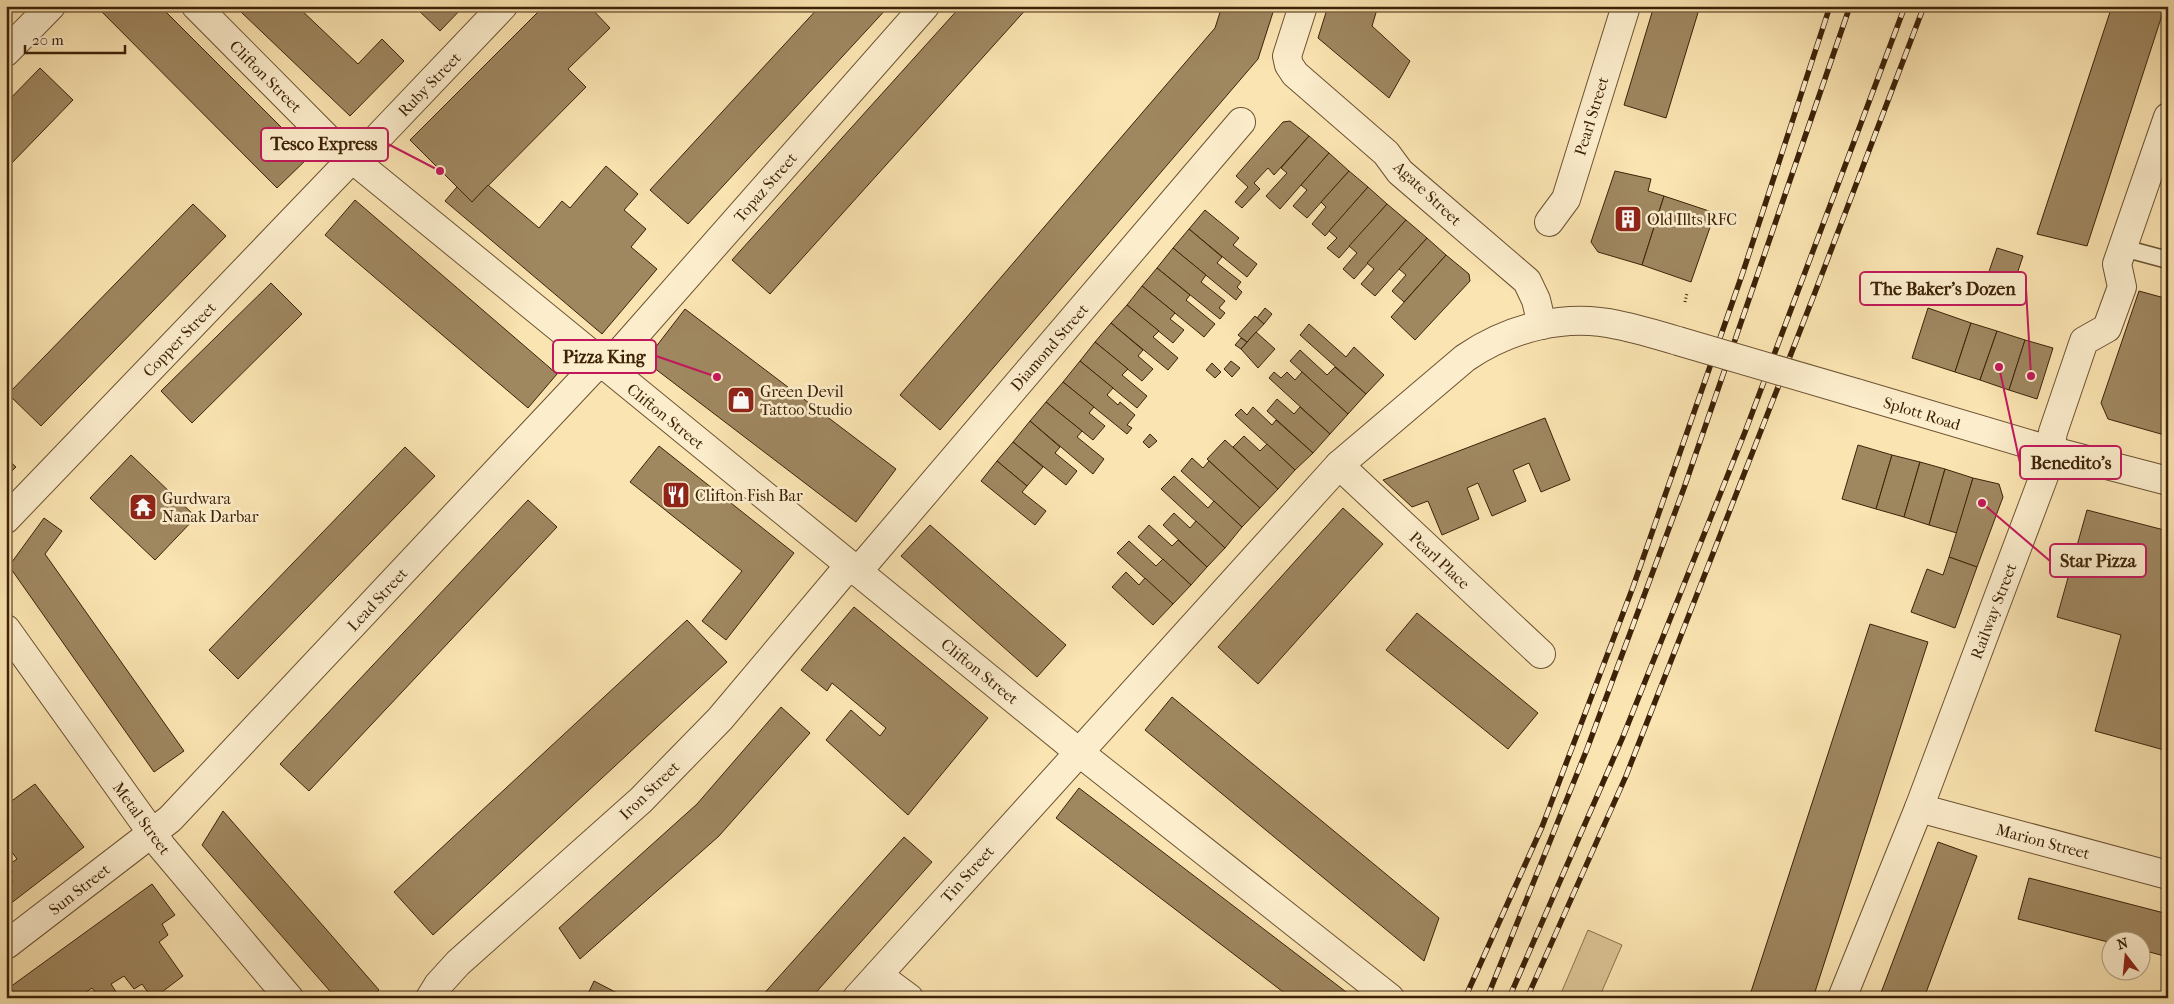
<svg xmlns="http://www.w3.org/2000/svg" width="2174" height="1004" font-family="'IM FELL French Canon',serif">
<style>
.green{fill:#dac394;stroke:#8c724e}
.building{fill:#9f8760;stroke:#3d2208}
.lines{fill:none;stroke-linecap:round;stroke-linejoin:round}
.service-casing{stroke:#6c5232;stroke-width:19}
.minor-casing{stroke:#6c5232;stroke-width:30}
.path{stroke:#3d2208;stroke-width:3;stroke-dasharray:1 2.5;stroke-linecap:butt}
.service{stroke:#fcedcc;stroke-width:16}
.minor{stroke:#fcedcc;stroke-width:28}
.rail-casing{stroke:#3d2208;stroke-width:5.5}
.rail{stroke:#fcedcc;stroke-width:4;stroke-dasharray:11;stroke-linecap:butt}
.minor-bridge-casing{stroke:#6c5232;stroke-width:30;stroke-linecap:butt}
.minor-bridge{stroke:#fcedcc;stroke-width:28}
.labels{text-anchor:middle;stroke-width:5;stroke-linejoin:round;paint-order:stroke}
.street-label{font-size:16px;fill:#3d2208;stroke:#fcedcc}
.poi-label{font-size:16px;fill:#3d2208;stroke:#fcedcc;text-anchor:start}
.leader{fill:none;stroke:#c2185b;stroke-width:2}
.callout-dot{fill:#c2185b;stroke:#fcedcc;stroke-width:2}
.callout{fill:#fcedcc;stroke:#c2185b;stroke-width:2}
.callout-label{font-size:18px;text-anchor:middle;font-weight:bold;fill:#3d2208}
</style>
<rect width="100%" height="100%" fill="#fae4b1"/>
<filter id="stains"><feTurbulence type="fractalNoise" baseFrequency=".004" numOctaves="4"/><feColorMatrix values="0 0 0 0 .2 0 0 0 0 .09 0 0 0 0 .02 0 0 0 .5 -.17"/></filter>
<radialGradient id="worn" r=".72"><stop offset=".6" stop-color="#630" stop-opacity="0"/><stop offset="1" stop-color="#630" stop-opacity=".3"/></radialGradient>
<polygon class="green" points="1588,930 1622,945 1599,998 1559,998"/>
<g class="building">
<polygon points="96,6 160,6 310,156 277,188"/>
<polygon points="247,6 297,6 358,64 382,39 404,61 350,116 241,12"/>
<polygon points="414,6 464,6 440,31"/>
<polygon points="544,6 589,6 610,28 568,69 586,87 472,202 410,140"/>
<polygon points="820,6 889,6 688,224 650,190"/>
<polygon points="961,6 1029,6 770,294 732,260"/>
<polygon points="1222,6 1275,6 1258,59 940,430 900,395 1215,28"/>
<polygon points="1328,6 1378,6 1372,26 1410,61 1389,98 1318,38"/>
<polygon points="1654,6 1700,6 1666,118 1624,105"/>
<polygon points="2112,6 2165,6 2087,246 2037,234"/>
<polygon points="40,68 73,100 6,169 6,103"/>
<polygon points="1290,121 1309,136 1274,175 1268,168 1254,183 1260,189 1242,208 1235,202 1248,187 1236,176 1283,122"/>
<polygon points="1309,136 1329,153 1280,209 1266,196 1287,173 1281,168"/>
<polygon points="1329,153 1349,171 1307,218 1293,206 1307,190 1301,185"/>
<polygon points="606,166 638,194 624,210 646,229 631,247 657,269 602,334 445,201 457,187 472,202 488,185 539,228 562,201 570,208"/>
<polygon points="1349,171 1368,187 1325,236 1312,224 1326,207 1321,202"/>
<polygon points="1615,171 1651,179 1648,191 1664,196 1642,265 1598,252 1591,242"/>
<polygon points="1368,187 1387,204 1339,258 1327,248 1337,238 1329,231"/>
<polygon points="1664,196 1715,213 1691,282 1642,265"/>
<polygon points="355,200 557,374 528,408 325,235"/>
<polygon points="193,204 226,236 41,426 8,394"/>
<polygon points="1387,204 1406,220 1354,279 1343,269 1357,253 1349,246"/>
<polygon points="1205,210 1239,238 1233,245 1257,264 1247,277 1189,229"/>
<polygon points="1406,220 1427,238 1375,296 1361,284 1374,269 1367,263"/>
<polygon points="1189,229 1222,257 1217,263 1241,282 1237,287 1242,292 1236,300 1173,248"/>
<polygon points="1427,238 1446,255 1404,302 1392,291 1406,275 1399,269"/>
<polygon points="1173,248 1206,275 1201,282 1225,301 1219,308 1225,313 1220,319 1157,268"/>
<polygon points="1997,248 2023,256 2008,301 1982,292"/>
<polygon points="1446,255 1469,274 1470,281 1415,340 1391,317"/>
<polygon points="1157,268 1190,295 1186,300 1215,324 1204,337 1142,286"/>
<polygon points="271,283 302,314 192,423 161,391"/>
<polygon points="1142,286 1175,313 1170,319 1184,330 1173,343 1127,305"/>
<polygon points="2139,291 2168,299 2168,436 2108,419 2101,403"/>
<polygon points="1127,305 1159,331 1153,337 1178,358 1168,370 1111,323"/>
<polygon points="1265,308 1272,314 1264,324 1257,318"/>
<polygon points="1928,308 1971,323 1955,372 1912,358"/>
<polygon points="685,309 896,469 856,522 645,361"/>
<polygon points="1255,316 1264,324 1247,342 1238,335"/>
<polygon points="1111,323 1143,350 1138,356 1153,369 1142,381 1095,342"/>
<polygon points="1971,323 1997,331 1980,380 1955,372"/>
<polygon points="1309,324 1346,357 1354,347 1384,375 1366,394 1300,335"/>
<polygon points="1997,331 2025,340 2009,390 1980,380"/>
<polygon points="1256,332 1275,349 1258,368 1241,349"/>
<polygon points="1241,338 1247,342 1241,349 1235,345"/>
<polygon points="2025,340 2053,348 2037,399 2009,390"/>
<polygon points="1095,342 1128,369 1122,375 1147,396 1137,408 1080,361"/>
<polygon points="1300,350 1327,375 1335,367 1366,394 1348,414 1290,361"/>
<polygon points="1080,361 1113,388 1107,395 1118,405 1120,402 1135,415 1127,425 1132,428 1127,434 1063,382"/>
<polygon points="1231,361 1240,368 1232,377 1224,369"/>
<polygon points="1212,363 1221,372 1215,378 1206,370"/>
<polygon points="1274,372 1281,378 1287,372 1295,380 1302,372 1348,414 1330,434 1269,378"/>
<polygon points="1063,382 1094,407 1089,413 1105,426 1093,440 1046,402"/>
<polygon points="1277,399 1294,414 1300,407 1330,434 1313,453 1267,411"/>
<polygon points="1046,402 1082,431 1077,437 1104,459 1093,474 1030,421"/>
<polygon points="1253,407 1272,425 1276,420 1313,453 1295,470 1235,415 1241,409 1247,415"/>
<polygon points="1545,418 1570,480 1541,492 1529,463 1513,470 1526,501 1492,516 1478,483 1467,488 1479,519 1442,535 1428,501 1412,507 1383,480"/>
<polygon points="1030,421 1060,447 1055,453 1077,471 1066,485 1013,442"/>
<polygon points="1150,434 1157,441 1149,448 1143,442"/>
<polygon points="1244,436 1260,451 1267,444 1295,470 1278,489 1233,447"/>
<polygon points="1225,440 1278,489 1260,508 1207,459"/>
<polygon points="1013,442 1043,467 1027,486 997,461"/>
<polygon points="1858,445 1892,455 1876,509 1842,499"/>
<polygon points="659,446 794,553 726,640 702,621 742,571 630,482"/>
<polygon points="405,447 435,476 238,679 209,650"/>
<polygon points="131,455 196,517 155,560 90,498"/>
<polygon points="1892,455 1920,462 1904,517 1876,509"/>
<polygon points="6,458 16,467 6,477"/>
<polygon points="1192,458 1203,468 1209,461 1260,508 1242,527 1181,471"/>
<polygon points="997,461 1027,486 1022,492 1046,511 1035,525 981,481"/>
<polygon points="1920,462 1945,469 1929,525 1904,517"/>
<polygon points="1945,469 1973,478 1957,533 1929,525"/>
<polygon points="1174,476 1208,508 1214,501 1242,527 1225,548 1161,489"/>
<polygon points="1973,478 1999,484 2003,497 1977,567 1949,557"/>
<polygon points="528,500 557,527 309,791 280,764"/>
<polygon points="1343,508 1383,544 1258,684 1218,647"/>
<polygon points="2087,510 2168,531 2168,751 2095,731 2121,635 2057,617"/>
<polygon points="1174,513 1190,528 1196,521 1225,548 1207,567 1163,525"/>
<polygon points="44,518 62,531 45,554 184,751 154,772 9,566"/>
<polygon points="930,525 1066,645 1037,677 901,556"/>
<polygon points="1149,525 1172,546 1178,540 1207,567 1191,585 1138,537"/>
<polygon points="1129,541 1156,566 1163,559 1191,585 1173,604 1117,553"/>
<polygon points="1949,557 1977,567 1955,628 1911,612 1927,569 1943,575"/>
<polygon points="1126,572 1139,585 1145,578 1173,604 1153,625 1112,587"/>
<polygon points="854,607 988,718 908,815 826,740 851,710 880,736 886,728 832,683 827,691 801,670"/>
<polygon points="1417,613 1538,713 1508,749 1386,650"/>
<polygon points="687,620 727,662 433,935 394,892"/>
<polygon points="1870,624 1928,642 1813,998 1749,998"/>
<polygon points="1172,697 1439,918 1424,961 1145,730"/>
<polygon points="781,707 810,733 719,836 580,959 559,928 697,804"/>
<polygon points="35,784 84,847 10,904 6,899 6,888 13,882 9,876 13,872 8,865 17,859 6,844 6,805"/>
<polygon points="1079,788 1354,998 1291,998 1056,818"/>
<polygon points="223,811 379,990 370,998 336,998 202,845"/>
<polygon points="904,837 932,862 811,998 760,998"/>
<polygon points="1938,842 1977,856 1924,998 1879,998"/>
<polygon points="2029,878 2168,914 2168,957 2142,950 2142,942 2112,943 2018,919"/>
<polygon points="152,884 175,915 162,924 168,935 159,942 183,976 154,998 152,998 142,984 134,989 124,976 111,984 120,998 100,998 92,988 78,998 17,998 10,987"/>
<polygon points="594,981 625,997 625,998 586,998"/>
</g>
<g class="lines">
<defs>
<polyline id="service" points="2123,248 2168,260"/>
<g id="minor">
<polyline points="196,6 329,140 1080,753 1390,998"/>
<polyline points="1303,6 1287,56 1289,65 1295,74 1386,153 1400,172 1527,281 1536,300 1542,325"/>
<polyline points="6,52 51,6"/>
<polyline points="1549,222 1566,199 1626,6"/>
<polyline points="1856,393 2049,450 2168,481"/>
<polyline points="1339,465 1541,654"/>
<polyline points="6,519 344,167 364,152 503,6"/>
<polyline points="6,629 162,847 289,998"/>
<polyline points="1919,808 2168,875"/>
<polyline points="6,945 170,819 592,370 614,359 925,6"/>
<polyline points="878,975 909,998"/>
<polyline points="430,998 438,985 458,963 641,800 676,764 720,719 842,574 865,563 1241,122"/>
<path d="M 857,998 L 1339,465 L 1465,358 C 1509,328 1565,313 1618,325 C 1638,329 1658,335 1678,341"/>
<polyline points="1842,998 1919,808 2047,468 2053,432 2084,341 2107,328 2122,287 2117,264 2168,117"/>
</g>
</defs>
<use href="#service" class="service-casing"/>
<use href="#minor" class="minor-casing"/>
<polyline class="path" points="1685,302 1687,293"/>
<use href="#service" class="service"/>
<use href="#minor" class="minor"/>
<defs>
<g id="rail">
<polyline points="1465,998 1542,827 1633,587 1743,272 1830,6"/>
<polyline points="1487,998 1587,749 1684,488 1850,6"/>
<polyline points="1509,998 1622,739 1745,432 1905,6"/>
<polyline points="1527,998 1626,776 1814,295 1924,6"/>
</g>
</defs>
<use href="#rail" class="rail-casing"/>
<use href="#rail" class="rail"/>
<defs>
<polyline id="minor-bridge" points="1678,341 1856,393"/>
</defs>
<use href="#minor-bridge" class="minor-bridge-casing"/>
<use href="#minor-bridge" class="minor-bridge"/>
</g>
<defs>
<symbol id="building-square" viewBox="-11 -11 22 22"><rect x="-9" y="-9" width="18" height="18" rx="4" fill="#8f2418" stroke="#fcedcc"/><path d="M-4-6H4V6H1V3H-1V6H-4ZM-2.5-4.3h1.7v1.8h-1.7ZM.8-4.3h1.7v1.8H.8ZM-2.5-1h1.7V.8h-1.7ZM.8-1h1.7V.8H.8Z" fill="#fff"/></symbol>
<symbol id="shop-square" viewBox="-11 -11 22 22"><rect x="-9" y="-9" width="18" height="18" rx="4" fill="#8f2418" stroke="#fcedcc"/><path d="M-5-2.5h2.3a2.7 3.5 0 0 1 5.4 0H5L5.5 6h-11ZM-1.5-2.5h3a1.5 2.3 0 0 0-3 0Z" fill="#fff"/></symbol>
<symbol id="restaurant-square" viewBox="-11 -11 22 22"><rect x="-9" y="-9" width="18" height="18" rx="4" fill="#8f2418" stroke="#fcedcc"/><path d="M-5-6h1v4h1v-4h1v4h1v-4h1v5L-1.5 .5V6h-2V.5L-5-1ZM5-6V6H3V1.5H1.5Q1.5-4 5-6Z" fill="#fff"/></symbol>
<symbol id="temple-square" viewBox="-11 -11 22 22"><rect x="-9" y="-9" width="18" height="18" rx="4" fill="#8f2418" stroke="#fcedcc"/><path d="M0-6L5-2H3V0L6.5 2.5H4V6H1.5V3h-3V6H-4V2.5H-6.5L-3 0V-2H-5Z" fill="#fff"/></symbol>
</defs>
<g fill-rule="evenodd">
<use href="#building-square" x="1612" y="203" width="32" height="32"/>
<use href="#shop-square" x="725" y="384" width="32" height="32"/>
<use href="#restaurant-square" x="660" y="479" width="32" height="32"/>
<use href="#temple-square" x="127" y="491" width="32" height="32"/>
</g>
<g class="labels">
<g class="street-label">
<text transform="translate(266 76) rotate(45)" y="6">Clifton Street</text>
<text transform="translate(429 84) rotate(-46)" y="6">Ruby Street</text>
<text transform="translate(1591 116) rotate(-73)" y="6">Pearl Street</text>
<text transform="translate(765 187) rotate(-49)" y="6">Topaz Street</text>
<text transform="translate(1428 193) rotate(43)" y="6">Agate Street</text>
<text transform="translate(179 339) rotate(-46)" y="6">Copper Street</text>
<text transform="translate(1049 347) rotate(-49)" y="6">Diamond Street</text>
<text transform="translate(1922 413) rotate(17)" y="6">Splott Road</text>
<text transform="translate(666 416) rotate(39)" y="6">Clifton Street</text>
<text transform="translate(1440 560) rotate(43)" y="6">Pearl Place</text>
<text transform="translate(377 599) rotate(-47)" y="6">Lead Street</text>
<text transform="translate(1993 611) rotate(-69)" y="6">Railway Street</text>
<text transform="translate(980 671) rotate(39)" y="6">Clifton Street</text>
<text transform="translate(649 790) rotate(-44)" y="6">Iron Street</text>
<text transform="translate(142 818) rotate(54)" y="6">Metal Street</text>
<text transform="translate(2043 841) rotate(15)" y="6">Marion Street</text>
<text transform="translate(967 874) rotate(-48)" y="6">Tin Street</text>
<text transform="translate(79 889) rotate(-38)" y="6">Sun Street</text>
</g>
<g class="poi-label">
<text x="1647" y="225">Old Illts RFC</text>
<text x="760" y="397">Green Devil<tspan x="760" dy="18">Tattoo Studio</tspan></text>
<text x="695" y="501">Clifton Fish Bar</text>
<text x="162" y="504">Gurdwara<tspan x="162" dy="18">Nanak Darbar</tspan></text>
</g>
</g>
<path class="leader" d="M440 171L388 144M2031 376L2026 289M717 377L656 356M1999 367L2020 463M1982 503L2050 561"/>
<g class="callout-dot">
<circle cx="440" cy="171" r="5"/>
<circle cx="2031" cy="376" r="5"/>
<circle cx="717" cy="377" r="5"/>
<circle cx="1999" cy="367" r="5"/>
<circle cx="1982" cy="503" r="5"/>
</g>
<g class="callout">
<rect x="261" y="128" width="127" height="33" rx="5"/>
<rect x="1860" y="272" width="166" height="33" rx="5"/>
<rect x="553" y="340" width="103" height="33" rx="5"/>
<rect x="2020" y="446" width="101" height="33" rx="5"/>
<rect x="2050" y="544" width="96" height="33" rx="5"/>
</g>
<g class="callout-label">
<text x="324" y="150">Tesco Express</text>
<text x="1943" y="295">The Baker's Dozen</text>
<text x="604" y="363">Pizza King</text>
<text x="2071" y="469">Benedito's</text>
<text x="2098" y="567">Star Pizza</text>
</g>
<rect width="2174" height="1004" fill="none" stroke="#fae4b1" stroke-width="25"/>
<rect x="8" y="8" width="2159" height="989" fill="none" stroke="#3d2208" stroke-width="2.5"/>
<rect x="12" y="12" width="2149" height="979" fill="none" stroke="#3d2208"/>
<g transform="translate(2126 956) rotate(344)"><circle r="24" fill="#fcedcc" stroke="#b09c7e"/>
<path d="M0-4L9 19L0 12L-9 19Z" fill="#8f2418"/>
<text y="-8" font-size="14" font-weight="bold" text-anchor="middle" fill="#3d2208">N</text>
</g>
<path d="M25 45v8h100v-8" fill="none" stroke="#3d2208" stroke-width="2.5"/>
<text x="32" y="45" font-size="15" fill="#3d2208" stroke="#fcedcc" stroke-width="4" paint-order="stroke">20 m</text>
<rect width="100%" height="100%" filter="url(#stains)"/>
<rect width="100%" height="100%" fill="url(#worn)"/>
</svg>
